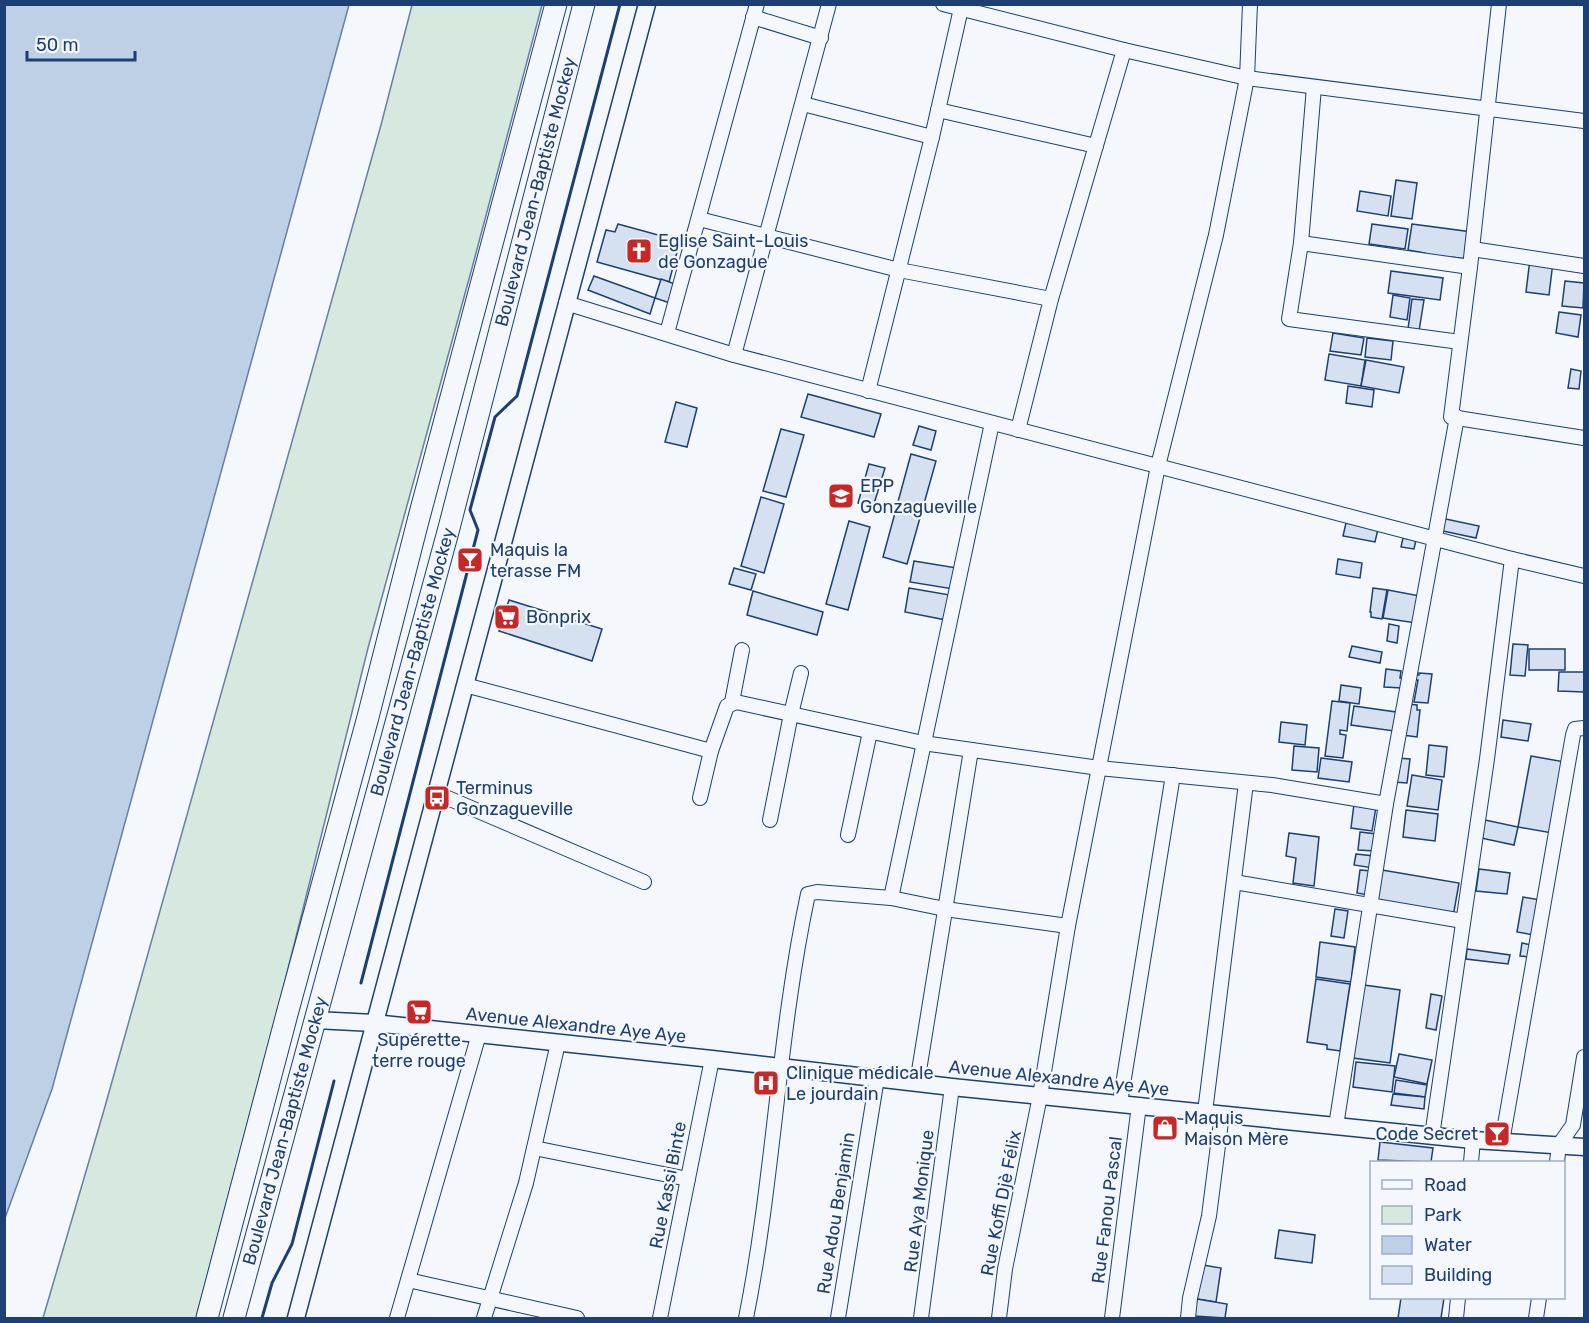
<svg xmlns="http://www.w3.org/2000/svg" width="1589" height="1323" font-family="Rubik,sans-serif">
<style>
.green{fill:#d7e8df;stroke:#687fa3;stroke-width:1.5}
.water{fill:#bed0e5;stroke:#687fa3;stroke-width:1.5}
.building{fill:#d5e0f0;stroke:#1d3f73;stroke-width:1.5}
.lines{fill:none;stroke-linecap:round;stroke-linejoin:round}
.minor-casing{stroke:#1d3f73;stroke-width:16}
.tertiary-casing{stroke:#1d3f73;stroke-width:19}
.trunk-casing{stroke:#1d3f73;stroke-width:23}
.minor{stroke:#f4f7fb;stroke-width:14}
.tertiary{stroke:#f4f7fb;stroke-width:16}
.trunk{stroke:#f4f7fb;stroke-width:21}
.wall{stroke:#1d3f73;stroke-width:3}
.labels{text-anchor:middle;stroke-width:4.5;stroke-linejoin:round;paint-order:stroke}
.street-label{font-size:18px;fill:#1d3f73;stroke:#f4f7fb}
.poi-label{font-size:18px;fill:#1d3f73;stroke:#f4f7fb;text-anchor:start}
</style>
<rect width="100%" height="100%" fill="#f4f7fb"/>
<polygon class="green" points="412,5 542,5 472,268 368,648 281,997 196,1318 43,1318 104,1110 381,125"/>
<polygon class="water" points="5,4 349,5 52,1089 5,1218"/>
<g class="building">
<polygon points="1396,180 1417,183 1412,219 1391,216"/>
<polygon points="1360,191 1391,196 1388,216 1357,211"/>
<polygon points="618,224 680,241 669,282 597,262 606,230 615,232"/>
<polygon points="1372,224 1408,229 1405,249 1369,244"/>
<polygon points="1412,224 1472,232 1467,259 1452,257 1452,260 1424,256 1425,253 1408,250"/>
<polygon points="1530,259 1553,262 1549,295 1526,292"/>
<polygon points="1391,271 1443,278 1440,300 1388,293"/>
<polygon points="594,276 655,298 650,314 588,290"/>
<polygon points="661,279 675,284 670,303 655,298"/>
<polygon points="1565,281 1584,283 1583,308 1562,306"/>
<polygon points="1393,295 1410,298 1407,320 1390,317"/>
<polygon points="1412,299 1424,300 1419,331 1408,329"/>
<polygon points="1559,312 1581,315 1578,337 1556,333"/>
<polygon points="1333,333 1364,338 1361,355 1330,351"/>
<polygon points="1367,338 1393,341 1391,360 1365,357"/>
<polygon points="1329,354 1365,360 1361,386 1325,380"/>
<polygon points="1366,360 1404,367 1399,393 1361,386"/>
<polygon points="1571,369 1581,371 1579,389 1568,388"/>
<polygon points="1348,386 1374,390 1372,407 1346,403"/>
<polygon points="808,394 881,414 874,437 801,417"/>
<polygon points="676,402 697,408 687,447 665,442"/>
<polygon points="919,426 936,431 931,450 913,445"/>
<polygon points="781,429 804,435 786,497 763,491"/>
<polygon points="911,454 936,461 907,564 883,557"/>
<polygon points="869,464 885,468 873,507 858,503"/>
<polygon points="761,497 784,504 764,573 741,566"/>
<polygon points="1441,518 1479,526 1476,538 1438,530"/>
<polygon points="849,521 870,527 848,610 826,604"/>
<polygon points="1346,523 1378,529 1375,542 1343,536"/>
<polygon points="1403,538 1416,540 1414,549 1401,547"/>
<polygon points="1338,559 1362,563 1360,578 1336,574"/>
<polygon points="914,561 957,568 953,589 910,582"/>
<polygon points="734,568 756,574 751,590 729,584"/>
<polygon points="909,588 950,595 946,620 905,612"/>
<polygon points="1373,588 1387,590 1382,619 1371,617 1371,612 1370,612"/>
<polygon points="1388,590 1420,596 1416,623 1383,618"/>
<polygon points="753,591 823,612 817,635 747,615"/>
<polygon points="509,600 602,629 592,661 499,631"/>
<polygon points="1389,624 1399,626 1397,643 1387,641"/>
<polygon points="1513,644 1528,645 1525,676 1510,675"/>
<polygon points="1352,646 1382,652 1380,663 1349,657"/>
<rect x="1529" y="649" width="36" height="21"/>
<polygon points="1386,669 1401,671 1400,678 1403,678 1402,688 1384,687"/>
<polygon points="1559,672 1584,672 1584,692 1558,691"/>
<polygon points="1419,673 1432,674 1428,703 1414,702 1418,680 1414,680 1415,675 1419,675"/>
<polygon points="1341,685 1361,688 1359,704 1339,701"/>
<polygon points="1332,701 1350,703 1347,731 1340,730 1340,734 1346,735 1343,758 1325,756"/>
<polygon points="1407,704 1417,705 1417,710 1420,710 1417,737 1403,735"/>
<polygon points="1354,706 1396,712 1394,731 1351,725"/>
<polygon points="1503,720 1531,724 1528,741 1501,737"/>
<polygon points="1281,722 1307,725 1305,745 1279,742"/>
<polygon points="1429,745 1447,747 1444,777 1426,775"/>
<polygon points="1294,746 1319,748 1317,772 1292,770"/>
<polygon points="1531,756 1565,762 1552,833 1518,827"/>
<polygon points="1321,758 1352,762 1349,782 1318,778"/>
<polygon points="1397,758 1410,759 1407,783 1394,782"/>
<polygon points="1412,775 1442,780 1438,810 1407,806"/>
<polygon points="1354,804 1376,807 1372,831 1351,828"/>
<polygon points="1406,810 1438,814 1435,841 1403,837"/>
<polygon points="1485,820 1518,827 1514,845 1481,838"/>
<polygon points="1360,832 1377,834 1375,851 1358,850"/>
<polygon points="1289,833 1319,837 1314,886 1293,883 1296,858 1286,856"/>
<polygon points="1356,854 1374,856 1373,868 1354,865"/>
<polygon points="1479,869 1510,873 1507,894 1476,891"/>
<polygon points="1360,870 1372,871 1368,895 1357,893"/>
<polygon points="1382,870 1459,883 1453,917 1376,903"/>
<polygon points="1523,897 1541,900 1534,935 1517,932"/>
<polygon points="1335,909 1348,911 1344,938 1331,936"/>
<polygon points="1320,942 1355,947 1351,982 1316,977"/>
<polygon points="1522,943 1532,945 1530,957 1520,956"/>
<polygon points="1467,949 1510,955 1508,964 1466,959"/>
<polygon points="1316,979 1350,984 1340,1051 1327,1049 1327,1045 1307,1042"/>
<polygon points="1364,985 1400,990 1390,1063 1353,1058"/>
<polygon points="1431,994 1442,996 1436,1030 1426,1028"/>
<polygon points="1399,1054 1432,1060 1427,1084 1394,1077"/>
<polygon points="1356,1062 1395,1066 1392,1092 1353,1087"/>
<polygon points="1396,1080 1427,1085 1425,1097 1394,1093"/>
<polygon points="1393,1094 1425,1097 1424,1109 1391,1105"/>
<polygon points="1380,1142 1433,1148 1431,1162 1378,1160"/>
<polygon points="1279,1230 1315,1235 1312,1263 1275,1258"/>
<polygon points="1203,1265 1221,1268 1216,1302 1197,1299"/>
<polygon points="1401,1298 1444,1298 1441,1318 1398,1318"/>
<polygon points="1197,1299 1227,1304 1225,1318 1194,1316"/>
</g>
<g class="lines">
<defs>
<g id="minor">
<polyline points="943,4 1124,50 1247,78 1584,121"/>
<polyline points="1499,4 1470,267 1451,417 1584,438"/>
<polyline points="753,17 821,38"/>
<polyline points="1314,87 1301,243 1289,319 1460,342"/>
<polyline points="803,104 932,137"/>
<polyline points="938,110 1096,146"/>
<polyline points="699,219 899,270 1051,299"/>
<polyline points="1301,243 1470,267"/>
<polyline points="1472,249 1584,266"/>
<polyline points="566,303 734,355 1512,559 1584,576"/>
<polyline points="667,333 757,4"/>
<polyline points="734,355 829,4"/>
<polyline points="868,391 932,137 962,4"/>
<polyline points="1018,430 1051,299 1124,50"/>
<polyline points="465,685 711,751"/>
<polyline points="732,702 742,650"/>
<polyline points="436,793 644,882"/>
<polyline points="700,798 711,751 727,706 736,702 923,743 1099,768 1272,785 1386,804"/>
<polyline points="770,820 791,714 801,673"/>
<polyline points="848,835 870,732"/>
<polyline points="1234,882 1463,921"/>
<polyline points="891,898 992,423"/>
<polyline points="917,1083 971,750"/>
<polyline points="1120,1103 1173,775"/>
<polyline points="1205,1112 1246,783"/>
<polyline points="1336,1126 1386,804 1457,417"/>
<polyline points="1432,1136 1487,759 1512,559"/>
<polyline points="1502,1142 1573,735 1575,729 1584,728"/>
<polyline points="534,1148 688,1179"/>
<polyline points="1471,1162 1473,1140"/>
<polyline points="1557,1162 1559,1145 1573,1125 1584,1057"/>
<polyline points="408,1280 577,1318"/>
<polyline points="397,1318 479,1034"/>
<polyline points="484,1318 526,1183 558,1043"/>
<polyline points="660,1318 712,1059"/>
<path d="M 746,1318 C 774,1178 778,1034 808,894 L 817,892 L 891,898 L 945,909 L 1068,926"/>
<polyline points="838,1318 877,1078"/>
<polyline points="921,1318 952,1087"/>
<polyline points="999,1318 1005,1269 1040,1096 1068,926 1158,466 1216,235 1247,78 1250,4"/>
<polyline points="1112,1318 1139,1105"/>
<polyline points="1188,1318 1190,1298 1209,1216 1222,1114"/>
<polyline points="1456,1318 1458,1298"/>
<polyline points="1536,1318 1539,1298"/>
</g>
<g id="tertiary">
<polyline points="315,1020 374,1023 712,1059 952,1087 1473,1140 1584,1147"/>
<polyline points="296,1318 647,4"/>
</g>
<g id="trunk">
<polyline points="207,1318 287,1014 368,717 418,521 556,4"/>
<path id="s1" d="M 234,1318 L 449,528 L 584,4"/>
</g>
</defs>
<use href="#minor" class="minor-casing"/>
<use href="#tertiary" class="tertiary-casing"/>
<use href="#trunk" class="trunk-casing"/>
<use href="#minor" class="minor"/>
<use href="#tertiary" class="tertiary"/>
<use href="#trunk" class="trunk"/>
<g class="wall">
<polyline points="361,983 478,530 470,510 495,417 517,396 620,4"/>
<polyline points="262,1318 272,1283 292,1244 334,1081"/>
</g>
</g>
<defs>
<symbol id="church-square" viewBox="-11 -11 22 22"><rect x="-9" y="-9" width="18" height="18" rx="4" fill="#c62828" stroke="#f4f7fb"/><path d="M-1.2-6h2.4v3.5h3.3v2.4h-3.3V6h-2.4V-.1h-3.3v-2.4h3.3Z" fill="#fff"/></symbol>
<symbol id="school-square" viewBox="-11 -11 22 22"><rect x="-9" y="-9" width="18" height="18" rx="4" fill="#c62828" stroke="#f4f7fb"/><path d="M0-5L7-2L0 1L-7-2ZM-4 1L0 2.5L4 1V4Q0 6-4 4Z" fill="#fff"/></symbol>
<symbol id="bar-square" viewBox="-11 -11 22 22"><rect x="-9" y="-9" width="18" height="18" rx="4" fill="#c62828" stroke="#f4f7fb"/><path d="M-6-5H6L.8 .8V4.5H3.5V6h-7V4.5H-.8V.8Z" fill="#fff"/></symbol>
<symbol id="supermarket-square" viewBox="-11 -11 22 22"><rect x="-9" y="-9" width="18" height="18" rx="4" fill="#c62828" stroke="#f4f7fb"/><path d="M-6-5.5h2.5l.6 2H6L4.5 2H-2.5L-4.4-4H-6ZM-1.5 3.2a1.3 1.3 0 1 0 .1 0ZM3 3.2a1.3 1.3 0 1 0 .1 0Z" fill="#fff"/></symbol>
<symbol id="bus-square" viewBox="-11 -11 22 22"><rect x="-9" y="-9" width="18" height="18" rx="4" fill="#c62828" stroke="#f4f7fb"/><path d="M-5-6H5V4H4V6H2V4H-2V6H-4V4H-5ZM-3.5-4V0h7V-4ZM-3.5 1.2v1.5H-2V1.2ZM2 1.2v1.5H3.5V1.2Z" fill="#fff"/></symbol>
<symbol id="hospital-square" viewBox="-11 -11 22 22"><rect x="-9" y="-9" width="18" height="18" rx="4" fill="#c62828" stroke="#f4f7fb"/><path d="M-5-5h3v3.5h4V-5h3V5h-3V1.5h-4V5h-3Z" fill="#fff"/></symbol>
<symbol id="shop-square" viewBox="-11 -11 22 22"><rect x="-9" y="-9" width="18" height="18" rx="4" fill="#c62828" stroke="#f4f7fb"/><path d="M-5-2.5h2.3a2.7 3.5 0 0 1 5.4 0H5L5.5 6h-11ZM-1.5-2.5h3a1.5 2.3 0 0 0-3 0Z" fill="#fff"/></symbol>
</defs>
<g fill-rule="evenodd">
<use href="#church-square" x="624" y="236" width="30" height="30"/>
<use href="#school-square" x="826" y="481" width="30" height="30"/>
<use href="#bar-square" x="455" y="545" width="30" height="30"/>
<use href="#supermarket-square" x="492" y="602" width="30" height="30"/>
<use href="#bus-square" x="422" y="783" width="30" height="30"/>
<use href="#supermarket-square" x="404" y="997" width="30" height="30"/>
<use href="#hospital-square" x="751" y="1068" width="30" height="30"/>
<use href="#shop-square" x="1150" y="1113" width="30" height="30"/>
<use href="#bar-square" x="1482" y="1119" width="30" height="30"/>
</g>
<g class="labels">
<g class="street-label">
<text dy="6" stroke="none"><textPath href="#s1" startOffset="1166">Boulevard Jean-Baptiste Mockey</textPath></text>
<text dy="6" stroke="none"><textPath href="#s1" startOffset="680">Boulevard Jean-Baptiste Mockey</textPath></text>
<text transform="translate(576 1025) rotate(6)" y="6">Avenue Alexandre Aye Aye</text>
<text transform="translate(1059 1078) rotate(6)" y="6">Avenue Alexandre Aye Aye</text>
<text dy="6" stroke="none"><textPath href="#s1" startOffset="194">Boulevard Jean-Baptiste Mockey</textPath></text>
<text transform="translate(668 1185) rotate(-79)" y="6">Rue Kassi Binte</text>
<text transform="translate(919 1201) rotate(-83)" y="6">Rue Aya Monique</text>
<text transform="translate(1001 1203) rotate(-79)" y="6">Rue Koffi Djè Félix</text>
<text transform="translate(1107 1210) rotate(-83)" y="6">Rue Fanou Pascal</text>
<text transform="translate(836 1213) rotate(-81)" y="6">Rue Adou Benjamin</text>
</g>
<g class="poi-label">
<text x="658" y="247">Eglise Saint-Louis<tspan x="658" dy="21">de Gonzague</tspan></text>
<text x="860" y="492">EPP<tspan x="860" dy="21">Gonzagueville</tspan></text>
<text x="490" y="556">Maquis la<tspan x="490" dy="21">terasse FM</tspan></text>
<text x="526" y="623">Bonprix</text>
<text x="456" y="794">Terminus<tspan x="456" dy="21">Gonzagueville</tspan></text>
<text x="419" y="1046" text-anchor="middle">Supérette<tspan x="419" dy="21">terre rouge</tspan></text>
<text x="786" y="1079">Clinique médicale<tspan x="786" dy="21">Le jourdain</tspan></text>
<text x="1184" y="1124">Maquis<tspan x="1184" dy="21">Maison Mère</tspan></text>
<text x="1478" y="1140" text-anchor="end">Code Secret</text>
</g>
</g>
<rect width="1589" height="1323" fill="none" stroke="#1d3f73" stroke-width="12"/>
<rect x="1370" y="1161" width="195" height="138" fill="#f4f7fb" stroke="#9eadc5" stroke-width="1.5"/>
<rect x="1382" y="1180" width="30" height="9" fill="#f4f7fb" stroke="#9eadc5" stroke-width="1.5"/>
<text x="1424" y="1191" font-size="18" fill="#1d3f73">Road</text>
<rect x="1382" y="1206" width="30" height="18" fill="#d7e8df" stroke="#9eadc5" stroke-width="1.5"/>
<text x="1424" y="1221" font-size="18" fill="#1d3f73">Park</text>
<rect x="1382" y="1236" width="30" height="18" fill="#bed0e5" stroke="#9eadc5" stroke-width="1.5"/>
<text x="1424" y="1251" font-size="18" fill="#1d3f73">Water</text>
<rect x="1382" y="1266" width="30" height="18" fill="#d5e0f0" stroke="#9eadc5" stroke-width="1.5"/>
<text x="1424" y="1281" font-size="18" fill="#1d3f73">Building</text>
<path d="M27 51v9h108v-9" fill="none" stroke="#1d3f73" stroke-width="3"/>
<text x="36" y="51" font-size="18" fill="#1d3f73" stroke="#f4f7fb" stroke-width="4.5" paint-order="stroke">50 m</text>
</svg>
